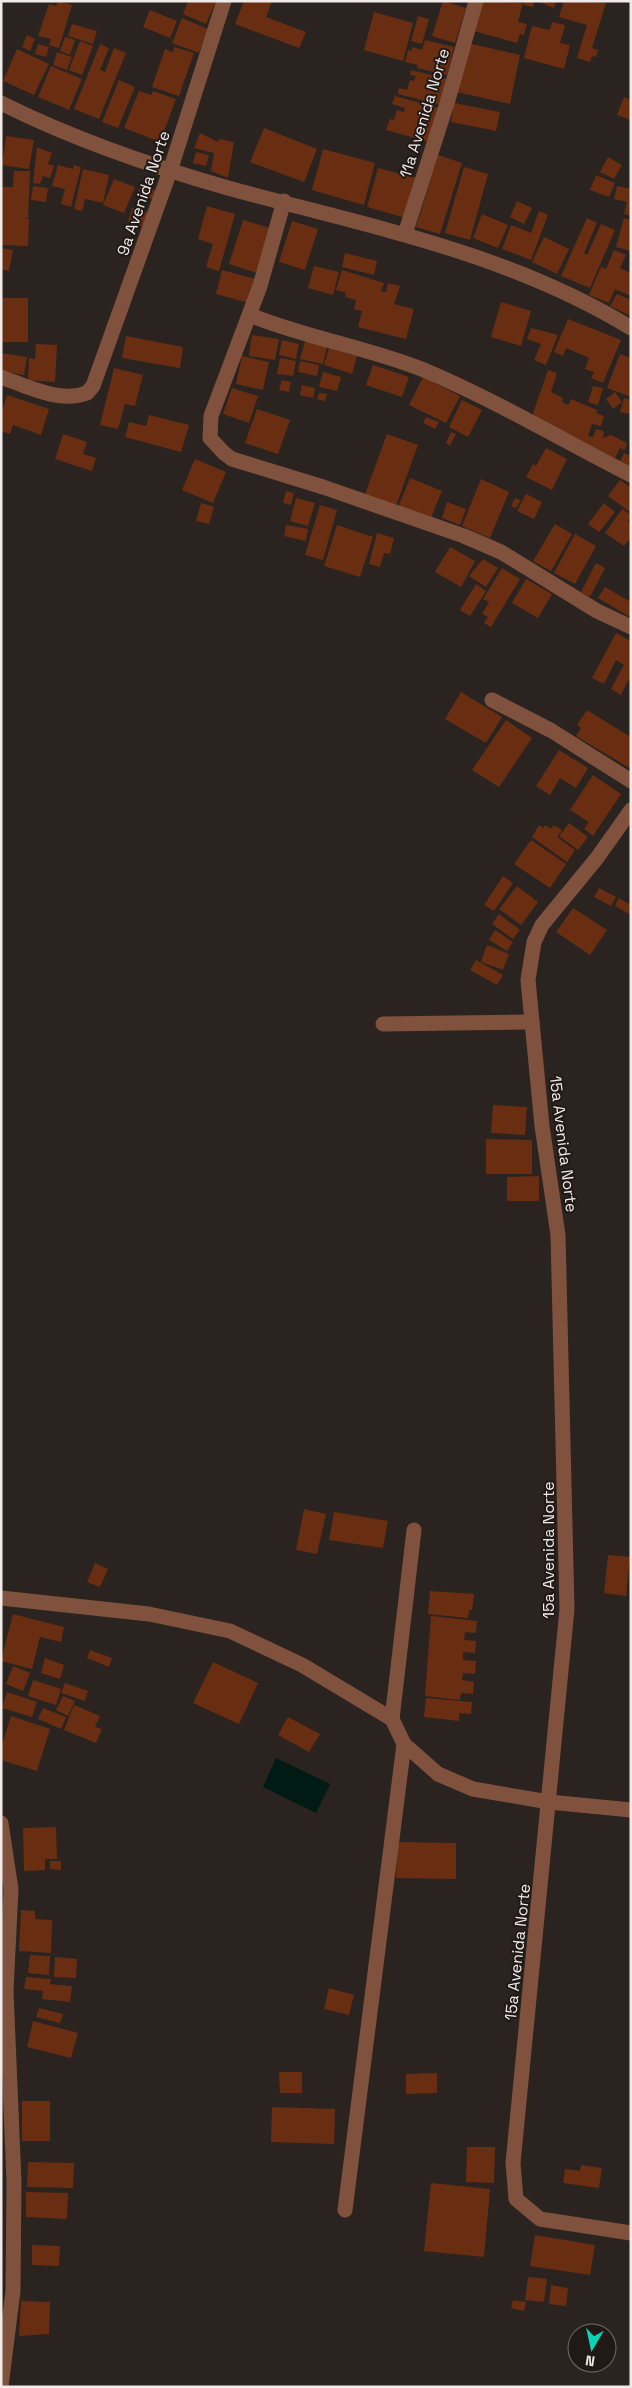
<svg xmlns="http://www.w3.org/2000/svg" width="632" height="2388" font-family="'Space Grotesk',sans-serif">
<style>
.water{fill:#001a14}
.building{fill:#692e11}
.lines{fill:none;stroke-linecap:round;stroke-linejoin:round}
.minor{stroke:#80523e;stroke-width:15}
.labels{text-anchor:middle;stroke-width:4;stroke-linejoin:round;paint-order:stroke}
.street-label{font-size:16px;fill:#f0ebe9;stroke:#201916}
</style>
<rect width="100%" height="100%" fill="#2a231f"/>
<polygon class="water" points="276,1758 330,1784 316,1813 263,1787"/>
<g class="building">
<polygon points="58,1 72,5 59,48 49,45 51,39 38,36 49,4 56,6"/>
<polygon points="188,1 216,1 206,24 183,14"/>
<polygon points="244,1 272,1 266,17 306,32 299,48 235,24"/>
<polygon points="443,1 466,8 455,43 432,36"/>
<polygon points="482,1 523,3 518,22 527,24 524,35 520,34 517,43 474,31"/>
<polygon points="524,1 534,1 533,7 524,5"/>
<polygon points="537,1 556,1 554,8"/>
<polygon points="564,1 606,3 592,48 598,50 596,57 592,56 590,62 577,58 587,25 559,17"/>
<polygon points="150,10 177,21 170,38 143,27"/>
<polygon points="374,12 413,23 403,61 364,50"/>
<polygon points="418,16 429,19 422,44 411,41"/>
<polygon points="182,18 208,29 199,53 172,43"/>
<polygon points="552,22 565,25 560,43 570,45 564,69 524,58 532,26 550,30"/>
<polygon points="72,24 97,31 93,44 68,36"/>
<polygon points="27,35 35,39 30,51 22,47"/>
<polygon points="65,37 75,40 70,55 60,51"/>
<polygon points="425,40 454,47 447,75 417,68 418,65 405,62 408,50 411,51 412,47 422,50"/>
<polygon points="80,41 93,46 82,75 69,70"/>
<polygon points="468,43 520,55 510,104 457,92"/>
<polygon points="38,44 49,47 46,57 35,54"/>
<polygon points="100,44 109,48 100,70 105,72 114,48 126,53 99,119 74,109"/>
<polygon points="174,47 194,53 179,96 152,87 165,49 173,52"/>
<polygon points="17,49 49,64 34,95 3,81"/>
<polygon points="57,52 72,57 67,70 53,65"/>
<polygon points="51,66 82,79 69,110 38,97"/>
<polygon points="411,70 447,79 441,105 398,94 399,88 407,90 410,80 414,81 416,76 410,75"/>
<polygon points="119,80 135,87 118,128 102,122"/>
<polygon points="139,91 151,95 153,91 176,99 160,142 124,128"/>
<polygon points="395,96 438,108 429,142 386,130 390,119 394,120 397,110 404,112 405,108 392,104"/>
<polygon points="624,97 631,100 631,120 617,115"/>
<polygon points="454,103 500,112 496,131 451,122"/>
<polygon points="264,128 317,149 304,182 250,162"/>
<polygon points="200,133 218,142 219,139 234,142 228,178 211,171 214,153 194,148"/>
<polygon points="6,136 34,140 29,169 2,165"/>
<polygon points="37,147 52,153 48,164 54,166 50,178 43,176 40,184 33,183"/>
<polygon points="323,149 375,163 364,205 312,190"/>
<polygon points="196,152 209,155 206,166 193,163"/>
<polygon points="438,155 462,163 440,234 416,227"/>
<polygon points="608,157 622,165 614,179 600,172"/>
<polygon points="58,165 73,169 74,165 81,167 71,207 61,204 65,189 52,186"/>
<polygon points="464,167 488,174 470,240 445,233"/>
<polygon points="378,168 417,178 406,218 367,207"/>
<polygon points="83,169 109,175 103,203 85,199 82,211 74,209"/>
<polygon points="14,171 30,171 28,218 23,218 29,219 28,246 1,245 1,187 13,187"/>
<polygon points="596,175 615,183 609,197 590,190"/>
<polygon points="114,179 135,187 124,213 103,205"/>
<polygon points="33,186 48,188 46,202 31,200"/>
<polygon points="140,186 159,191 157,200 138,196"/>
<polygon points="617,186 631,189 631,216 624,214 627,202 614,199"/>
<polygon points="517,201 532,208 524,224 510,217"/>
<polygon points="207,206 235,214 219,271 206,267 213,244 198,239"/>
<polygon points="132,208 151,213 146,228 128,222"/>
<polygon points="539,211 548,215 531,260 502,249 511,225 531,233"/>
<polygon points="482,214 508,225 498,248 473,238"/>
<polygon points="587,218 597,223 584,253 587,255 601,224 615,230 590,288 561,276"/>
<polygon points="624,218 631,220 631,251 616,247"/>
<polygon points="243,220 271,228 257,273 229,264"/>
<polygon points="292,221 318,229 305,270 279,262"/>
<polygon points="544,237 569,249 557,274 532,262"/>
<polygon points="1,248 13,250 9,271 1,269"/>
<polygon points="614,250 626,255 620,268 631,273 631,296 615,289 609,303 589,295 601,267 606,269"/>
<polygon points="345,253 377,261 374,275 342,267"/>
<polygon points="314,266 339,272 333,295 308,288"/>
<polygon points="222,270 256,279 249,303 216,294"/>
<polygon points="342,270 384,283 381,291 386,292 388,283 400,286 394,304 414,309 406,339 358,327 362,311 354,309 356,300 345,297 346,293 336,290"/>
<polygon points="617,294 631,300 631,316 610,306"/>
<rect x="1" y="298" width="27" height="44"/>
<polygon points="501,302 531,311 521,346 491,337"/>
<polygon points="568,319 621,340 603,383 591,378 594,372 585,369 589,358 566,348 563,356 554,352"/>
<polygon points="531,328 558,335 546,365 534,360 541,344 527,339"/>
<polygon points="252,335 279,339 275,360 249,356"/>
<polygon points="126,336 183,347 180,368 122,358"/>
<polygon points="282,340 299,344 296,359 279,355"/>
<polygon points="305,341 327,346 323,364 300,359"/>
<polygon points="36,344 57,345 55,382 28,380 29,358 35,359"/>
<polygon points="329,348 357,356 352,374 324,365"/>
<polygon points="1,353 27,357 24,375 1,371"/>
<polygon points="620,354 631,358 631,397 607,388"/>
<polygon points="242,356 269,362 263,390 236,384"/>
<polygon points="280,358 296,361 293,376 277,374"/>
<polygon points="300,361 319,365 317,376 298,372"/>
<polygon points="373,365 409,377 402,397 366,385"/>
<polygon points="114,368 143,375 135,406 125,404 118,429 100,425"/>
<polygon points="548,370 557,373 551,392 563,398 562,402 568,405 571,399 597,410 596,413 604,416 601,426 592,424 588,436 593,437 596,429 604,431 603,438 611,435 627,443 625,450 620,448 615,458 532,416"/>
<polygon points="323,372 341,377 337,391 319,387"/>
<polygon points="423,377 460,396 446,423 409,405"/>
<polygon points="282,380 291,382 289,392 279,390"/>
<polygon points="302,385 315,388 313,398 300,395"/>
<polygon points="593,386 603,388 598,405 588,402"/>
<polygon points="232,388 258,396 249,423 223,414"/>
<polygon points="615,392 622,402 613,409 606,399"/>
<polygon points="319,393 327,394 325,401 317,399"/>
<polygon points="7,395 49,409 41,435 13,425 10,434 1,431 1,415"/>
<polygon points="624,398 631,400 630,414 620,412"/>
<polygon points="462,400 482,410 468,437 449,427"/>
<polygon points="257,409 290,420 278,454 245,443"/>
<polygon points="149,415 189,425 181,452 125,437 129,422 146,426"/>
<polygon points="426,417 439,422 435,429 423,423"/>
<polygon points="451,432 456,434 450,446 446,443"/>
<polygon points="63,434 87,442 83,454 96,458 92,471 55,459"/>
<polygon points="387,434 418,445 396,506 365,494"/>
<polygon points="546,448 567,459 552,490 526,477 533,464 536,466"/>
<polygon points="624,453 631,456 631,467 620,461"/>
<polygon points="195,459 226,472 213,503 182,490"/>
<polygon points="410,478 442,491 430,520 398,507"/>
<polygon points="481,479 509,492 490,538 462,526"/>
<polygon points="620,480 631,488 631,513 608,496"/>
<polygon points="286,491 294,493 291,505 283,503"/>
<polygon points="526,494 542,502 534,519 517,511"/>
<polygon points="296,498 315,503 308,526 290,521"/>
<polygon points="515,498 521,500 516,508 511,506"/>
<polygon points="447,502 466,509 460,525 442,518"/>
<polygon points="201,503 214,507 209,524 196,521"/>
<polygon points="604,503 615,512 599,532 588,524"/>
<polygon points="320,505 337,510 323,560 305,555"/>
<polygon points="622,509 631,515 628,521 631,523 631,537 624,546 605,533"/>
<polygon points="555,524 572,534 551,571 533,561"/>
<polygon points="286,525 308,529 306,541 284,536"/>
<polygon points="337,525 373,537 360,577 324,566"/>
<polygon points="377,533 394,538 390,554 384,553 380,567 369,564"/>
<polygon points="575,534 596,546 575,584 554,573"/>
<polygon points="450,547 475,561 461,587 435,572"/>
<polygon points="483,559 498,568 486,587 469,576"/>
<polygon points="596,563 605,568 590,597 581,592"/>
<polygon points="502,568 520,579 491,627 484,623 488,617 482,614 489,602 483,599"/>
<polygon points="526,579 552,594 538,618 512,603"/>
<polygon points="476,584 486,591 470,616 460,610"/>
<polygon points="605,587 631,602 630,617 598,598"/>
<polygon points="616,633 631,641 631,675 621,695 611,689 624,665 616,660 604,684 592,678"/>
<polygon points="461,692 502,717 486,743 445,719"/>
<polygon points="587,710 629,736 631,733 631,769 576,736 581,728 577,725"/>
<polygon points="506,720 532,738 499,787 472,770"/>
<polygon points="559,750 588,768 576,788 560,778 550,795 536,786"/>
<polygon points="593,775 621,794 593,836 584,829 589,822 570,810"/>
<polygon points="569,823 588,837 578,850 559,836"/>
<polygon points="539,825 543,828 545,825 551,829 554,825 562,830 557,837 575,850 567,862 532,837"/>
<polygon points="531,840 566,864 550,888 514,864"/>
<polygon points="503,876 513,883 494,911 484,905"/>
<polygon points="517,886 538,902 521,925 499,909"/>
<polygon points="599,888 616,897 611,906 594,897"/>
<polygon points="619,898 631,905 631,915 615,906"/>
<polygon points="573,908 607,930 590,955 556,932"/>
<polygon points="499,914 520,930 513,939 492,924"/>
<polygon points="495,930 513,942 507,951 489,940"/>
<polygon points="487,945 509,954 503,970 481,962"/>
<polygon points="476,960 503,975 497,985 470,970"/>
<polygon points="493,1105 527,1107 525,1135 491,1133"/>
<polygon points="486,1139 532,1140 532,1174 486,1174"/>
<polygon points="539,1176 539,1201 507,1201 507,1177"/>
<polygon points="304,1509 326,1514 317,1554 296,1550"/>
<polygon points="334,1512 388,1521 383,1548 329,1540"/>
<polygon points="608,1555 630,1557 626,1596 604,1593"/>
<polygon points="95,1563 108,1569 100,1587 87,1582"/>
<polygon points="430,1591 474,1594 472,1610 469,1610 468,1618 428,1614"/>
<polygon points="13,1614 64,1627 61,1642 40,1637 32,1669 1,1661"/>
<polygon points="431,1616 477,1621 476,1633 465,1632 464,1640 476,1641 475,1653 463,1652 463,1660 476,1661 475,1674 463,1673 462,1680 474,1682 473,1694 461,1693 460,1700 425,1696"/>
<polygon points="90,1650 112,1658 109,1667 87,1658"/>
<polygon points="45,1658 64,1665 60,1679 41,1673"/>
<polygon points="213,1662 258,1683 239,1724 193,1703"/>
<polygon points="13,1666 30,1673 23,1691 6,1684"/>
<polygon points="33,1680 61,1689 56,1705 28,1696"/>
<polygon points="65,1683 88,1691 85,1701 61,1693"/>
<polygon points="7,1692 37,1702 32,1717 2,1708"/>
<polygon points="63,1696 75,1701 68,1716 56,1710"/>
<polygon points="426,1698 472,1702 471,1714 459,1713 459,1721 424,1717"/>
<polygon points="74,1705 100,1716 95,1727 102,1729 96,1743 64,1730"/>
<polygon points="43,1708 66,1717 61,1729 38,1719"/>
<polygon points="11,1716 50,1729 37,1771 1,1760 1,1748"/>
<polygon points="288,1717 320,1734 309,1752 278,1735"/>
<polygon points="56,1827 57,1859 45,1859 45,1870 24,1871 23,1828"/>
<polygon points="397,1842 456,1843 456,1879 396,1878"/>
<polygon points="50,1861 61,1861 61,1870 50,1869"/>
<polygon points="21,1910 35,1911 35,1919 52,1920 51,1953 19,1951"/>
<polygon points="30,1955 50,1956 49,1975 28,1973"/>
<polygon points="55,1957 77,1959 76,1978 54,1977"/>
<polygon points="26,1977 51,1979 50,1984 72,1986 70,2002 42,1999 43,1991 24,1989"/>
<polygon points="329,1988 354,1995 349,2015 324,2009"/>
<polygon points="39,2008 63,2014 60,2023 36,2017"/>
<polygon points="33,2021 78,2033 71,2058 27,2047"/>
<polygon points="279,2072 302,2072 302,2093 280,2093"/>
<polygon points="437,2073 437,2093 406,2094 406,2074"/>
<rect x="22" y="2101" width="28" height="40"/>
<polygon points="272,2107 335,2109 334,2144 271,2142"/>
<polygon points="467,2147 495,2147 494,2183 466,2182"/>
<polygon points="28,2162 74,2163 73,2188 27,2187"/>
<polygon points="581,2165 602,2168 599,2188 563,2183 565,2169 580,2171"/>
<polygon points="431,2183 490,2189 484,2257 424,2251"/>
<polygon points="26,2192 68,2193 67,2219 26,2217"/>
<polygon points="535,2235 595,2245 590,2275 530,2266"/>
<polygon points="32,2245 60,2246 59,2266 32,2265"/>
<polygon points="528,2277 547,2279 544,2302 525,2300"/>
<polygon points="551,2285 568,2288 566,2306 549,2304"/>
<polygon points="513,2300 526,2302 524,2311 511,2308"/>
<polygon points="21,2301 50,2302 49,2334 19,2336"/>
</g>
<g class="lines">
<g class="minor">
<path d="M 1,103 C 73,139 151,166 228,188 C 366,226 507,252 631,328"/>
<polyline points="284,201 260,286 211,416 210,438 224,453 232,459 323,487 464,536 501,552 597,611 631,627"/>
<polyline points="405,234 448,100 476,1"/>
<path d="M 250,315 C 306,338 367,347 424,370 C 495,400 562,440 631,475"/>
<path d="M 1,377 C 28,387 60,403 87,393 L 93,386 L 170,171 L 224,1"/>
<polyline points="492,700 552,731 631,781"/>
<polyline points="631,810 597,858 542,925 534,942 528,980 542,1126 558,1235 567,1609 513,2163 516,2199 540,2219 631,2233"/>
<polyline points="383,1024 532,1022"/>
<polyline points="1,1598 149,1614 230,1631 302,1665 392,1719 404,1744 438,1774 473,1789 549,1802 631,1810"/>
<polyline points="392,1719 414,1530"/>
<polyline points="1,1823 11,1889 6,1991 14,2181 13,2291 1,2386"/>
<polyline points="345,2210 404,1744"/>
</g>
</g>
<g class="labels">
<g class="street-label">
<text transform="translate(424 113) rotate(-73)" y="6">11a Avenida Norte</text>
<text transform="translate(143 193) rotate(-71)" y="6">9a Avenida Norte</text>
<text transform="translate(564 1144) rotate(83)" y="6">15a Avenida Norte</text>
<text transform="translate(548 1550) rotate(-90)" y="6">15a Avenida Norte</text>
<text transform="translate(517 1952) rotate(-84)" y="6">15a Avenida Norte</text>
</g>
</g>
<rect width="632" height="2388" fill="none" stroke="#f0ebe9" stroke-width="5"/>
<g transform="translate(592 2348) rotate(189)"><circle r="24" fill="#201916" stroke="#736d6a"/>
<path d="M0-4L9 19L0 12L-9 19Z" fill="#07d5b6"/>
<text y="-8" font-size="14" font-weight="bold" text-anchor="middle" fill="#f0ebe9">N</text>
</g>
</svg>
